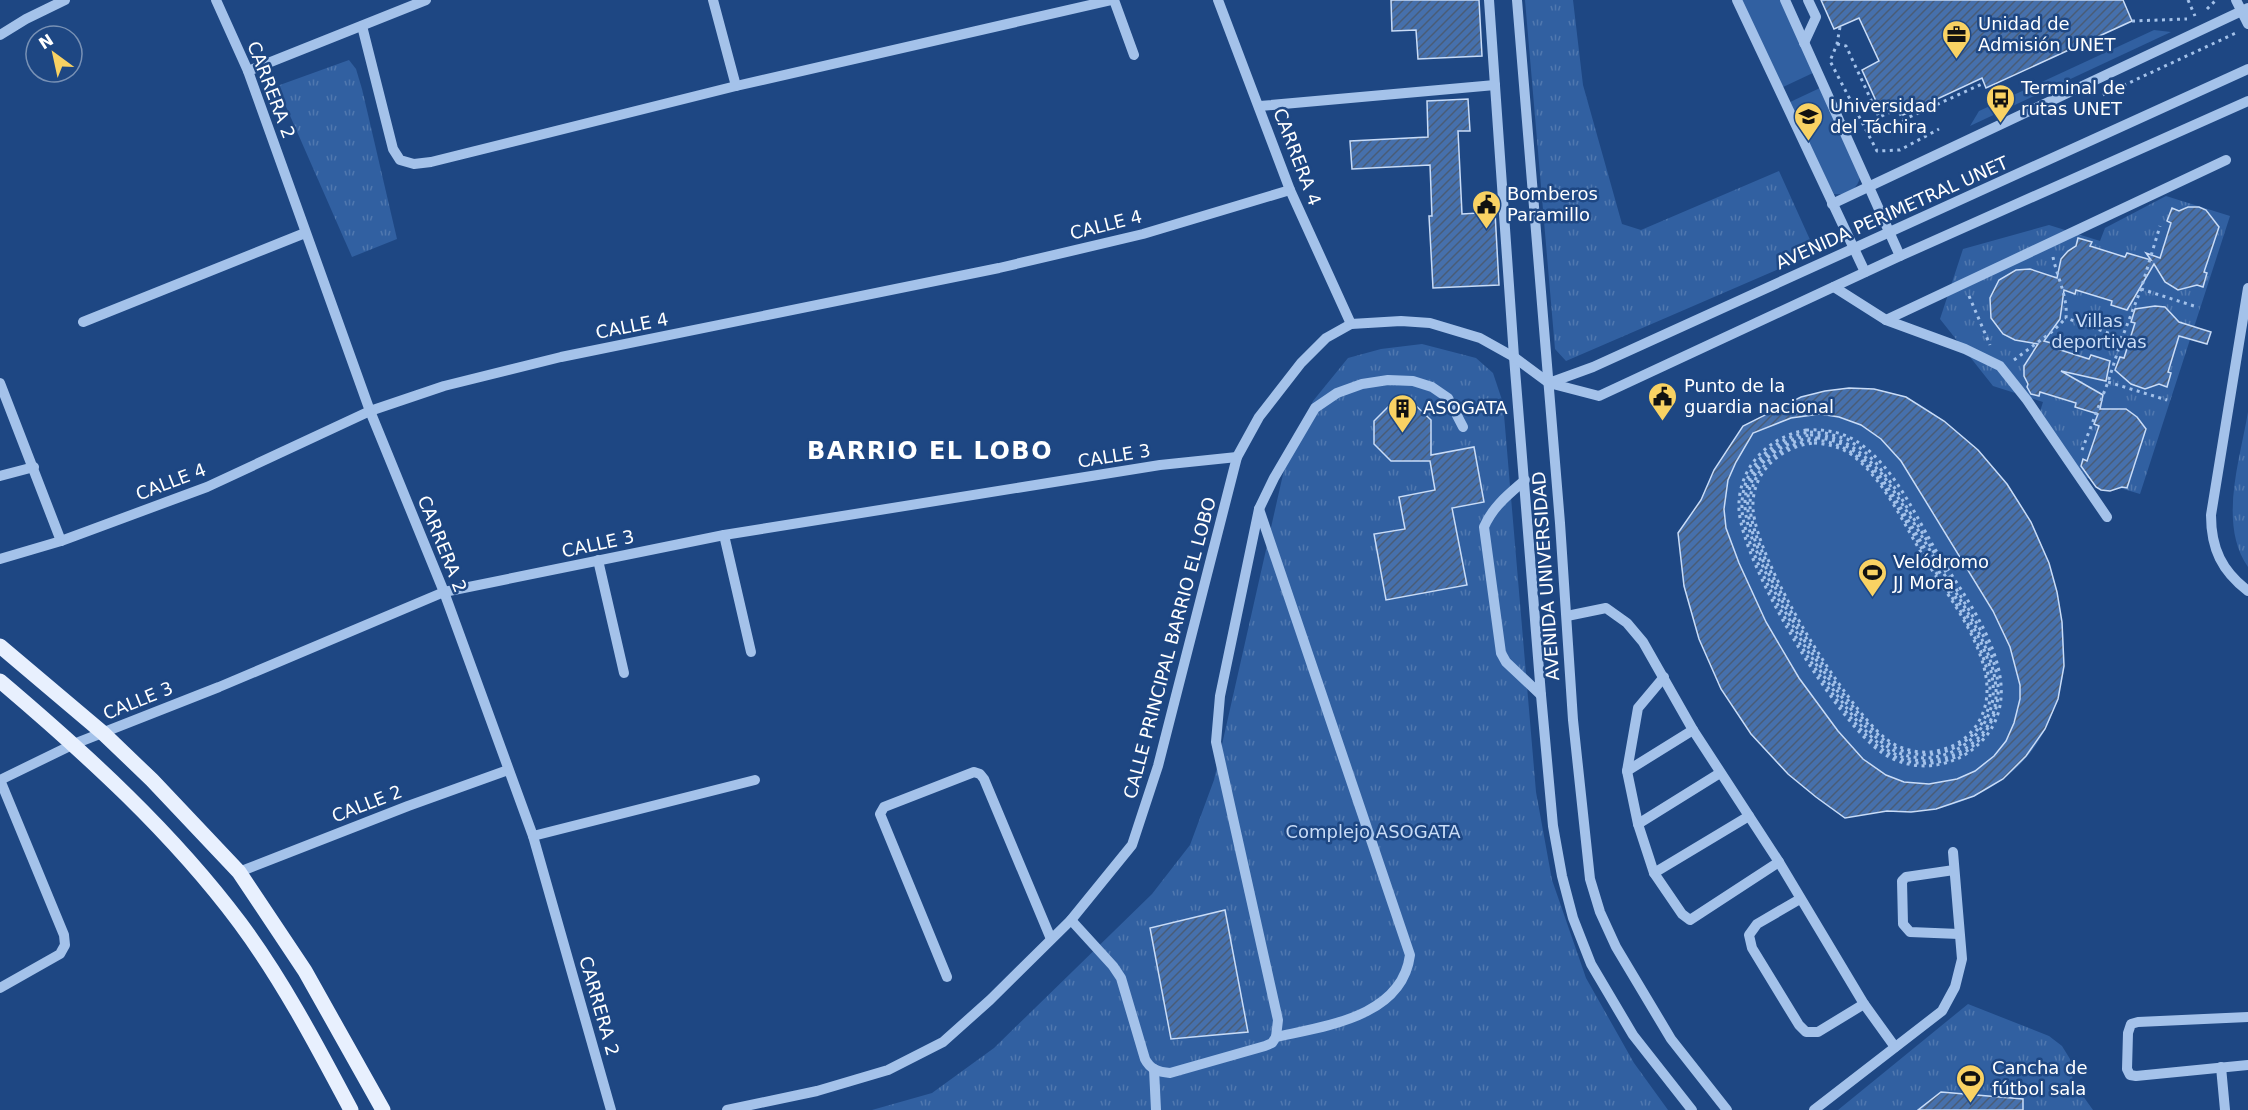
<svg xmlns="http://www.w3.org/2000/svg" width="2248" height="1110" font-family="'DejaVu Sans',sans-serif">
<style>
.grass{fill:url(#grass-tufts);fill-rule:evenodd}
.garden{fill:#3160a1}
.building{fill:url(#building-hatch);stroke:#c9dcf7;stroke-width:1.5;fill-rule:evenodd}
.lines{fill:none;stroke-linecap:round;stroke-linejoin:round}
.path{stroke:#a4c2ea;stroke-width:3;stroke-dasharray:3 4.5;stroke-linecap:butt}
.minor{stroke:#a4c2ea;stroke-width:10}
.major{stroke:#e8f0fe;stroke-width:15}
.labels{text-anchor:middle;stroke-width:5;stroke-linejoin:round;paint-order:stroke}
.poi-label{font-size:18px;fill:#fff;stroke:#1e4783;text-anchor:start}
.street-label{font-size:18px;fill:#fff;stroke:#1e4783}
.park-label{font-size:18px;fill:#c9dcf7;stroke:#1e4783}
.district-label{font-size:24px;font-weight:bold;letter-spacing:1.5px;fill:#fff;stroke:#1e4783}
</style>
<defs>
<pattern id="grass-tufts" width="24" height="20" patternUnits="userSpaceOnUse" patternTransform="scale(1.5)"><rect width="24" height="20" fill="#3160a1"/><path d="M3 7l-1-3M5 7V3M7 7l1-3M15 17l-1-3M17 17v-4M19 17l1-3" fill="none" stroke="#5078af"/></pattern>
<pattern id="building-hatch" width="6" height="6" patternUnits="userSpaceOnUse" patternTransform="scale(1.5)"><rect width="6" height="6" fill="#4670ac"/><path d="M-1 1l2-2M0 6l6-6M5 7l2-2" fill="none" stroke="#495c77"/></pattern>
</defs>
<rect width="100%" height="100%" fill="#1e4783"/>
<g class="grass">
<polygon points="1525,0 1573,0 1583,85 1622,224 1641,230 1779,171 1816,253 1566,361 1555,349"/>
<polygon points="349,60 356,69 362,89 397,239 352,257 277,86"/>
<polygon points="2166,196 2230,216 2140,494 2077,475 2039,415 2043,402 1993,386 1940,319 1963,249 2049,225 2100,241 2105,228"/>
<path d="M 1422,344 L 1476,358 L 1493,373 L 1503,403 L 1536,792 L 1552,880 L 1586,978 L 1634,1063 L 1668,1110 L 872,1110 L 932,1093 L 994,1048 L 1152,894 L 1190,845 L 1214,780 L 1284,470 L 1313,401 L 1348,358 L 1381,349 ZM 1374,421 L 1414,461 L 1391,461 L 1374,444 ZM 1429,456 L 1452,508 L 1467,585 L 1386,600 L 1374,535 L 1405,529 L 1399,497 L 1435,490 ZM 1225,910 L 1248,1032 L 1171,1039 L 1150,928 Z"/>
<path d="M 2248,412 L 2248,567 C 2218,524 2240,460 2248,412 Z"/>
<polygon points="1968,1004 2049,1036 2062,1046 2070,1059 2073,1082 2093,1110 1838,1110"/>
</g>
<g class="garden">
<polygon points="1740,0 1782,0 1815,72 1781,88"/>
<polygon points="2154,30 2171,32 1970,126 1979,111"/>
<path d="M 1822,87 L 1860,177 C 1858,189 1846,196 1834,194 L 1788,103 Z"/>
<path d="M 1841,389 C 1862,387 1884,389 1904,397 C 1918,402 1931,412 1943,420 C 1979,447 2010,482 2031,522 C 2078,612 2084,737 1983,792 C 1959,805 1931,812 1904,812 C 1898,812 1892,811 1886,811 C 1872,812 1859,815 1845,818 C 1743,753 1686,653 1678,533 C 1685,522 1696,511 1701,499 C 1708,485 1713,471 1722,458 C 1748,417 1794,395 1841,389 Z"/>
</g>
<g class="building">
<polygon points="1391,0 1479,0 1482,56 1418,59 1416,30 1392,31"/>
<polygon points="1821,0 2123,0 2132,21 1986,88 1982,78 1903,115 1899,104 1881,112 1862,70 1879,61 1859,18 1834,29"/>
<polygon points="1468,99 1470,131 1458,131 1462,214 1495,212 1499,285 1433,288 1429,216 1432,216 1430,165 1352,169 1350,141 1428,137 1427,101"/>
<polygon points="2188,207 2199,207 2206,210 2219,227 2204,272 2207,273 2203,287 2197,285 2178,290 2165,282 2154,264 2127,310 2111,305 2112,301 2076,290 2075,294 2064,290 2060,319 2044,341 2055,344 2054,348 2089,359 2091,355 2110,361 2106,381 2061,371 2103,395 2100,409 2126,409 2137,417 2146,429 2127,488 2122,487 2110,491 2101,490 2096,487 2081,466 2083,459 2087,461 2099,426 2094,424 2098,414 2075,407 2076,403 2040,392 2039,396 2031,394 2027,387 2028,384 2024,376 2024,366 2038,344 2015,340 2003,334 1991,318 1990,298 1999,280 2016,270 2030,269 2057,278 2061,259 2068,251 2076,246 2078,238 2092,242 2090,246 2125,257 2127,253 2151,260 2146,253 2160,258 2171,223 2167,221 2172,208 2179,211"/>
<polygon points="2155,306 2165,307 2179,322 2211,332 2207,344 2179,336 2168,372 2171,373 2167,387 2159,384 2145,389 2131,384 2115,370 2120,357 2124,358 2135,323 2131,322 2135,309"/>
<path d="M 1849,388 L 1874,389 L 1906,397 L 1944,421 L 1978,450 L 2007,484 L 2031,522 L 2049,563 L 2057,592 L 2062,622 L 2064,666 L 2058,699 L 2045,729 L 2026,756 L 2003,779 L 1974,796 L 1936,809 L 1911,812 L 1887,811 L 1845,818 L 1816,797 L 1788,774 L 1751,734 L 1721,689 L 1699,639 L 1684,586 L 1678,533 L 1701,500 L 1714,470 L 1743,426 L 1801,397 L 1825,391 ZM 1820,414 L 1839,417 L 1861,425 L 1881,439 L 1901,461 L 1993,611 L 2010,647 L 2020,685 L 2020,699 L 2014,723 L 2006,741 L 1994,756 L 1975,771 L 1957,779 L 1929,784 L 1904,782 L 1886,775 L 1863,759 L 1838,731 L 1799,678 L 1766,622 L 1739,563 L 1726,528 L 1724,509 L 1728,480 L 1736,462 L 1753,433 L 1791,418 Z"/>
<polygon points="1391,404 1414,404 1431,420 1431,455 1474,447 1484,502 1452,508 1467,585 1386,600 1374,534 1405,529 1399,497 1435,490 1430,461 1391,461 1374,444 1374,421"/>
<polygon points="1225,910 1248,1032 1171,1039 1150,928"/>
<polygon points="1941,1092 2023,1099 2023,1110 1918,1110"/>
</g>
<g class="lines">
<g class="path">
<polyline points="2188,0 2195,16"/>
<polyline points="2207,9 2216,0"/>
<polyline points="2132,21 2187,19"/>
<polyline points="1840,27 1837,44 1830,61 1877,151 1900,150 1939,129"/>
<polyline points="1837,44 1846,46 1879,117 1898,109 1903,120 1984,83"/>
<polyline points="2103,95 2238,32"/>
<path d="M 2053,257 C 2057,277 2068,297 2066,318 L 2122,338 L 2141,289 L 2160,226"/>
<polyline points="2141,289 2194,306"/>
<polyline points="1969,296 1990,345"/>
<polyline points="2014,360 2053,331 2066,318"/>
<polyline points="2108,382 2167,400"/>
<path d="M 1806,430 C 1826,429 1845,432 1862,445 C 1895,470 1915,514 1935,549 C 1965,598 2030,678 1987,735 C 1975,750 1960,760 1941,764 C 1920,769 1898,764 1881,752 C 1835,720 1743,566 1739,510 C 1737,469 1767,437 1806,430 Z"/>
<path d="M 1810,432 L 1825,433 L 1847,439 L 1863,450 L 1876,463 L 1897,491 L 1975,620 C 1994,654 2010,694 1986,731 C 1965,764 1919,773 1886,752 C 1840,724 1745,563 1742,510 C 1740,469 1771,438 1810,432 Z"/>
<path d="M 1810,435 C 1843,435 1861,451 1882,474 C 1903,503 1921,535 1939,566 C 1970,616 2036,704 1963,750 C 1940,764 1912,764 1889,751 C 1844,725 1744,557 1745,504 C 1745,467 1775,441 1810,435 Z"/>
<path d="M 1817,438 C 1846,440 1861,455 1879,475 C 1898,501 1913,529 1930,557 C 1953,596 2002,656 1992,704 C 1981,750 1927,773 1888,747 C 1843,717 1752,564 1748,511 C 1744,469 1778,439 1817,438 Z"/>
<path d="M 1814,440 C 1843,442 1859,456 1877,477 C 1898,505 1914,536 1932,566 C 1961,613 2030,702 1959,745 C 1940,757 1914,758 1894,747 C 1849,722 1750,557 1750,505 C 1750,468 1780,444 1814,440 Z"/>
<path d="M 1814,443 C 1828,444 1841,447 1852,455 C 1885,480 1904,525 1925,559 C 1952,603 2016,680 1972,731 C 1962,743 1945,751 1929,752 C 1914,753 1898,748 1886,739 C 1844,705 1757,563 1753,509 C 1751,473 1780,446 1814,443 Z"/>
<polyline points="2082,450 2108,382 2122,338"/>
</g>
<g class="minor">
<polyline points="216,0 248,71 370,411 444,592 533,836 611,1110"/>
<polyline points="713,0 736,86"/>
<polyline points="1114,0 1134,55"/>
<polyline points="1218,0 1290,190 1351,324"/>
<polyline points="1489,0 1514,357 1541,695 1553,826 1562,876 1573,918 1591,964 1633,1035 1692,1110"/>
<polyline points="1517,0 1560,523 1573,720 1590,879 1600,912 1616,947 1671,1039 1727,1110"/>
<polyline points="1737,0 1865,272"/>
<polyline points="1785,0 1900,256"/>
<polyline points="2236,0 2248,24"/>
<polyline points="362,26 393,149 400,160 414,164 431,162 736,86 1112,0"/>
<polyline points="0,35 26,19 65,0"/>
<polyline points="1804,43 1816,17 1808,0"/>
<polyline points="248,71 426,0"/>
<polyline points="1260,106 1495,85"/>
<polyline points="1832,204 2248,8"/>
<polyline points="1834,287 1886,320 1965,349 2000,366 2027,400 2107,517"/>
<path d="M 2248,288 L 2211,515 C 2211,549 2222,571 2248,591"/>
<polyline points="1886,320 2226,160"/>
<polyline points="83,322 305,233"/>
<polyline points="0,383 61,541"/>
<polyline points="1549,383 1593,367 2248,69"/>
<polyline points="0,476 34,467"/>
<path d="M 1525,480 C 1509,494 1493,506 1484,527 L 1501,653 L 1506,662 L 1541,695"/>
<polyline points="724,535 751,652"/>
<polyline points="0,559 61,541 207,487 370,411 444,386 561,357 999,268 1143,234 1290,190"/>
<polyline points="598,560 624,673"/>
<polyline points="1567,616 1606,608 1627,623 1643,642 1693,730 1779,862 1864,1004 1895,1047"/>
<polyline points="1664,677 1638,708 1627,771 1638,824 1654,873 1682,914 1690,920 1779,862"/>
<polyline points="1627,771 1693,730"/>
<polyline points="0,780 74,744 219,687 444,592 724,535 1160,465 1237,457"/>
<polyline points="1638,824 1720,773"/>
<polyline points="533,836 755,780"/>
<polyline points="1954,870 1906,877 1902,881 1903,924 1910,932 1959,934"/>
<polyline points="239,872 408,806 508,770"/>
<polyline points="1654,873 1749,816"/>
<polyline points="1800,899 1757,924 1749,935 1752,948 1799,1025 1806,1032 1818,1032 1864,1004"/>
<path d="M 1071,920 L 1113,966 L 1121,978 L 1145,1059 C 1150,1069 1158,1072 1170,1073 L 1265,1046 L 1272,1043 L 1276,1037 C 1325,1026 1402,1017 1410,955 L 1259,509"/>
<polyline points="947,977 880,814 884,807 974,772 980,774 984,779 1051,939"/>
<polyline points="0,988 60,954 65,945 64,935 0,780"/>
<polyline points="2248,1017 2138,1022 2131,1024 2128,1033 2127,1069 2130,1075 2136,1076 2248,1065"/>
<polyline points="1276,1037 1278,1020 1216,742 1220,696 1259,509 1274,478 1315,408 1337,393 1362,384 1388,380 1413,381 1432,387 1448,398 1463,427"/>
<polyline points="2221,1067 2225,1110"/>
<polyline points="1154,1069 1156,1110"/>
<polyline points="727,1110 817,1091 888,1070 943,1042 990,1000 1071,920 1132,845 1158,766 1237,457 1259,417 1301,363 1326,338 1351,324 1401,321 1430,323 1480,338 1514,357 1549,383 1599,396 1900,256 2248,101"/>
<polyline points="1814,1110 1942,1011 1955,987 1962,959 1953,852"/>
</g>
<g class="major">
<polyline points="0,646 103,733 152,780 239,872 305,971 383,1110"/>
<path d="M 0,681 C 86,754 172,832 240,923 C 283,981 317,1046 351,1110"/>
</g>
</g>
<defs>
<symbol id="office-pin" viewBox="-11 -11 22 30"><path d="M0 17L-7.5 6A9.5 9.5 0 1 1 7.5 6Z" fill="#f9d263" stroke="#1e4783"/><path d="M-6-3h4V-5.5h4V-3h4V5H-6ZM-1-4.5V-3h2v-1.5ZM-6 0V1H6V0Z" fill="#111"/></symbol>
<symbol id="bus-pin" viewBox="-11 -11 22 30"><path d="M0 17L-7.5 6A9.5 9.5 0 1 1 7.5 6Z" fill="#f9d263" stroke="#1e4783"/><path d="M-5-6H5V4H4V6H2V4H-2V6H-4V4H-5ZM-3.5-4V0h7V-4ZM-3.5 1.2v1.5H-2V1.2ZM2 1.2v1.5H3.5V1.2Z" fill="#111"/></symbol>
<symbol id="university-pin" viewBox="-11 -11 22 30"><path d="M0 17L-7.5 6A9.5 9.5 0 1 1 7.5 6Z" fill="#f9d263" stroke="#1e4783"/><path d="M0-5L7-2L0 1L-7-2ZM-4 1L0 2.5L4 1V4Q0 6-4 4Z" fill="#111"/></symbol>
<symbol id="civic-pin" viewBox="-11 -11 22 30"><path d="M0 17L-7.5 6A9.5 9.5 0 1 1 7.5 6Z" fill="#f9d263" stroke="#1e4783"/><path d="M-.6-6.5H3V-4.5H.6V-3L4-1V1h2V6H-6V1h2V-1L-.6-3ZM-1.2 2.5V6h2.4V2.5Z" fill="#111"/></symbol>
<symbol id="building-pin" viewBox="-11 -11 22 30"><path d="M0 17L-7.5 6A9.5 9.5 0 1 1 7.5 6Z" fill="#f9d263" stroke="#1e4783"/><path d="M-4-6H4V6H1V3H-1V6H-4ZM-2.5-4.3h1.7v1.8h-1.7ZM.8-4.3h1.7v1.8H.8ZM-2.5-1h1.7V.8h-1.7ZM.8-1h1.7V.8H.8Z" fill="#111"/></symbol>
<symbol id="stadium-pin" viewBox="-11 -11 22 30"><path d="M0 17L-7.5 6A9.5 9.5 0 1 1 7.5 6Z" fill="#f9d263" stroke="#1e4783"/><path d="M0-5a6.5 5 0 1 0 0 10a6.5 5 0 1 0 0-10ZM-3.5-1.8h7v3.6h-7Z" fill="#111"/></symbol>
</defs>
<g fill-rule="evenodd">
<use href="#office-pin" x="1940" y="18" width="33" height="45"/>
<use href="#bus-pin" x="1984" y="82" width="33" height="45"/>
<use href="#university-pin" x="1792" y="100" width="33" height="45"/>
<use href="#civic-pin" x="1470" y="188" width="33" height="45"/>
<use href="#civic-pin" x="1646" y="380" width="33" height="45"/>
<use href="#building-pin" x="1386" y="392" width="33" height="45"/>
<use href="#stadium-pin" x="1856" y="556" width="33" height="45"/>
<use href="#stadium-pin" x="1954" y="1062" width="33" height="45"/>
</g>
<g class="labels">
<g class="poi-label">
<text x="1978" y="30">Unidad de<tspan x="1978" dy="21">Admisión UNET</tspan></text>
<text x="2021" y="94">Terminal de<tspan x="2021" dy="21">rutas UNET</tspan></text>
<text x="1830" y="112">Universidad<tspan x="1830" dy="21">del Táchira</tspan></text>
<text x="1507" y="200">Bomberos<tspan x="1507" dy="21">Paramillo</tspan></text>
<text x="1684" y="392">Punto de la<tspan x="1684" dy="21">guardia nacional</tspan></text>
<text x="1423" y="414">ASOGATA</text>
<text x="1893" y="568">Velódromo<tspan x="1893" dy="21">JJ Mora</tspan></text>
<text x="1992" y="1074">Cancha de<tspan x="1992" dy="21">fútbol sala</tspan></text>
</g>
<g class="street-label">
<text transform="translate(271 90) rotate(69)" y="6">CARRERA 2</text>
<text transform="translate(1297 157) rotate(69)" y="6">CARRERA 4</text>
<text transform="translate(1892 213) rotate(-24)" y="6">AVENIDA PERIMETRAL UNET</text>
<text transform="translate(1106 225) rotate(-14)" y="6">CALLE 4</text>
<text transform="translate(632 326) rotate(-11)" y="6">CALLE 4</text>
<text transform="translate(1114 456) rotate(-9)" y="6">CALLE 3</text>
<text transform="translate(171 482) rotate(-21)" y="6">CALLE 4</text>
<text transform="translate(442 544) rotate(68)" y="6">CARRERA 2</text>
<text transform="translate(598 544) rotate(-12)" y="6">CALLE 3</text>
<text transform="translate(1546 576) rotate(-94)" y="6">AVENIDA UNIVERSIDAD</text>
<text transform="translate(1170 648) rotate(-75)" y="6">CALLE PRINCIPAL BARRIO EL LOBO</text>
<text transform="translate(138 701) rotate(-22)" y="6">CALLE 3</text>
<text transform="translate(367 804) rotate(-21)" y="6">CALLE 2</text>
<text transform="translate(599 1006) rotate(74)" y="6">CARRERA 2</text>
</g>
<g class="park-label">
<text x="2099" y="327">Villas<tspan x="2099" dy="21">deportivas</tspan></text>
<text x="1373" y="838">Complejo ASOGATA</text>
</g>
<g class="district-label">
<text x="930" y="459">BARRIO EL LOBO</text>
</g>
</g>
<g transform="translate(54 54) rotate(327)"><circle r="28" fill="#1e4783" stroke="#7891b5" stroke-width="1.5"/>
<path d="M0-4.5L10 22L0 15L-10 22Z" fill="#f9d263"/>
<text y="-9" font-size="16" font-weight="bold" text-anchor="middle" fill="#ffffff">N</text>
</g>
</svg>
